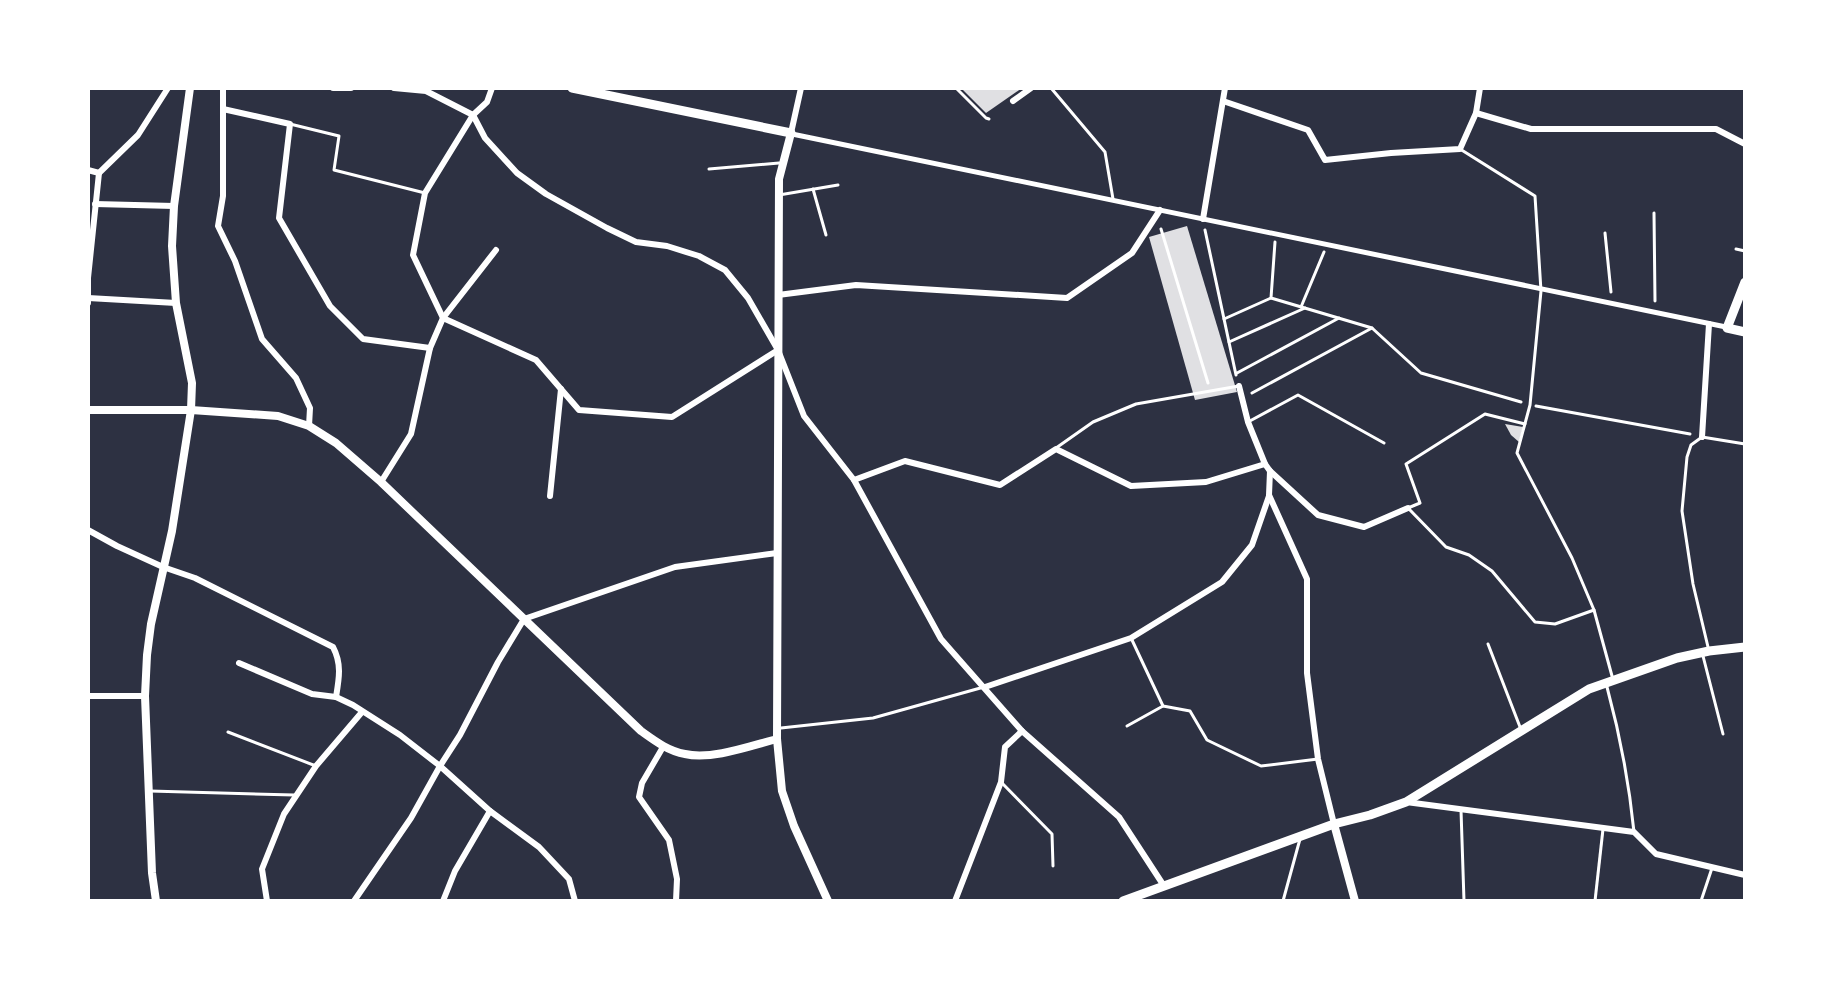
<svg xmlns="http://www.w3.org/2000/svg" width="1833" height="989" font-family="'Sofia Sans Condensed',sans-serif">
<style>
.building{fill:#e0e0e3}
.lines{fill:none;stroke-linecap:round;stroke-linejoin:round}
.path{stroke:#fff;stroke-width:3}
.service{stroke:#fff;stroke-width:3}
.pedestrian{stroke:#fff;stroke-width:5}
.minor{stroke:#fff;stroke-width:6}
.tertiary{stroke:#fff;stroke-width:8}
.secondary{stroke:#fff;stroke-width:9}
</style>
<rect width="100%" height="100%" fill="#2d3142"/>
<g class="building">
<polygon points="961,88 1022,88 986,113"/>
<polygon points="1187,226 1237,392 1195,400 1149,237"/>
<polygon points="1505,424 1523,427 1519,442 1511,435"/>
</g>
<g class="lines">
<g class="path">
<polyline points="1654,213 1655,301"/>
<polyline points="1161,229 1208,383"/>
<polyline points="1205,230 1236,375"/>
<polyline points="1605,233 1611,292"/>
<polyline points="1275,242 1271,298 1372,328 1421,373 1521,402"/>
<polyline points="1301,307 1324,252"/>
<polyline points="1224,319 1271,298"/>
<polyline points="1229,342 1305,308"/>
<polyline points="1237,373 1339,318"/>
<polyline points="1252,393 1372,328"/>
<polyline points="1536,406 1690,434"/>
</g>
<g class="service">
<polyline points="956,88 986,118 989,119"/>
<polyline points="1051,88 1105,152 1113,199"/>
<polyline points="290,124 339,136 334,170 425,193"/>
<polyline points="1460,149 1535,196 1541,291 1530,405 1517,453 1572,558 1594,610 1612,676"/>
<polyline points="709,169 779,163"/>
<polyline points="813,189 826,235"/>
<polyline points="779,195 838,185"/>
<polyline points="1736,249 1745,251"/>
<polyline points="1248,422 1298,395 1384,443"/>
<polyline points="1525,424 1485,414 1406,464 1420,503 1408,508 1446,547 1469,555 1492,571 1535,622 1555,624 1594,610"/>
<polyline points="1056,448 1093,422 1136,404 1239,386"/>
<polyline points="1132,640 1163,706 1190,711 1207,740 1261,766 1318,759"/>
<polyline points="1488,644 1520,727"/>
<polyline points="1708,647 1693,584 1682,511 1687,457 1691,445 1702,437 1745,444"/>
<polyline points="1703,656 1723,734"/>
<path d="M 1607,687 C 1620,735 1629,782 1634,832"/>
<polyline points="1127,726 1163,706"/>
<polyline points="781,728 873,718 984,687"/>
<polyline points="228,732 316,766"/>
<polyline points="1001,782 1052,834 1053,866"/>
<polyline points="150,791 294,795"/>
<polyline points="1461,810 1464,901"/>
<polyline points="1283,901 1300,839"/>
<polyline points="1595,901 1603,829"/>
<polyline points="1701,901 1712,868"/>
</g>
<polyline class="pedestrian" points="792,134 1726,327"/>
<g class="minor">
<polyline points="223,88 223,196 218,226 235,261 262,339 296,378 310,408 309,426"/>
<polyline points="333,88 351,88"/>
<polyline points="394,88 426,91 473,115 485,138 517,173 546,194 607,228 636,242 667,246 699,256 725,270 748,298 778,350 804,416 854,480 941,639 1022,731 1119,817 1164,886"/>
<polyline points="492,88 487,102 473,115 425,193 413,255 443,318 536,360 579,410 672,417 778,350"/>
<polyline points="1013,101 1031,88"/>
<polyline points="1223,101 1308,130 1325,160 1391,153 1460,149 1476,113 1480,88"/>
<polyline points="223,109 290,124 279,218 330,306 363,339 430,348"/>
<polyline points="1476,113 1531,129 1716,129 1745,144"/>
<polyline points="791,133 801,88"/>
<polyline points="88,170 99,173 88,278 88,303"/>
<polyline points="99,173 138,135 168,88"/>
<polyline points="95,204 174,206"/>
<polyline points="1203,219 1225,88"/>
<polyline points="778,295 856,285 1067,298 1132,253 1160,210"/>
<polyline points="88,298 176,303"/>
<polyline points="1239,386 1248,422 1265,464 1270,471 1269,495 1307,579 1307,673 1318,759 1334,824"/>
<polyline points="1702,437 1709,324"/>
<polyline points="1270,471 1318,515 1364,527 1408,508"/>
<polyline points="854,480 905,461 1000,485 1056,449 1131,486 1206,482 1265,464"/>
<polyline points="381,482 411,434 430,348 443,318 496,250"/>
<polyline points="550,496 561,389"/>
<path d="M 88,530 L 117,546 L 163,567 L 195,578 L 333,647 C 342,664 339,679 336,697"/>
<polyline points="239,663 312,694 336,697 353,705 400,735 440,766 490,811 539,847 569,879 575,901"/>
<polyline points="985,687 1131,638 1222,582 1252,545 1269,496"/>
<polyline points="88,696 145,696"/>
<polyline points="663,747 642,783 639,797 669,840 677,879 676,901"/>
<polyline points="1406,802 1634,832 1656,854 1745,875"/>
<polyline points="267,901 262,869 284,814 316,766 362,712"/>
<polyline points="354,901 411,818 440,766 460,735 498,662 524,619 675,567 777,553"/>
<polyline points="443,901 455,871 490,811"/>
<polyline points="955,901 1001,782 1005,747 1022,731"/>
</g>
<g class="tertiary">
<polyline points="791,133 779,179 777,739 782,791 794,826 828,901"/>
<path d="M 88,410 L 191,410 L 278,416 L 309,426 L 336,443 L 381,482 L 641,731 C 655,741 668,751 685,754 C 712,760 750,746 777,739"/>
<polyline points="1334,824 1355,901"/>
<polyline points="156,901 152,873 145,696 147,655 151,624 172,531 191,410 192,383 176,303 172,246 174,206 190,88"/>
</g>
<g class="secondary">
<polyline points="572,88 791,133"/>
<polyline points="1745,282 1727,328 1745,332"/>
<polyline points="1123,901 1334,824 1370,815 1406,802 1589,689 1677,658 1709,651 1745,647"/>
</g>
</g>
<rect width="1833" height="989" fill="none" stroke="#ffffff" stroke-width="180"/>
</svg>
